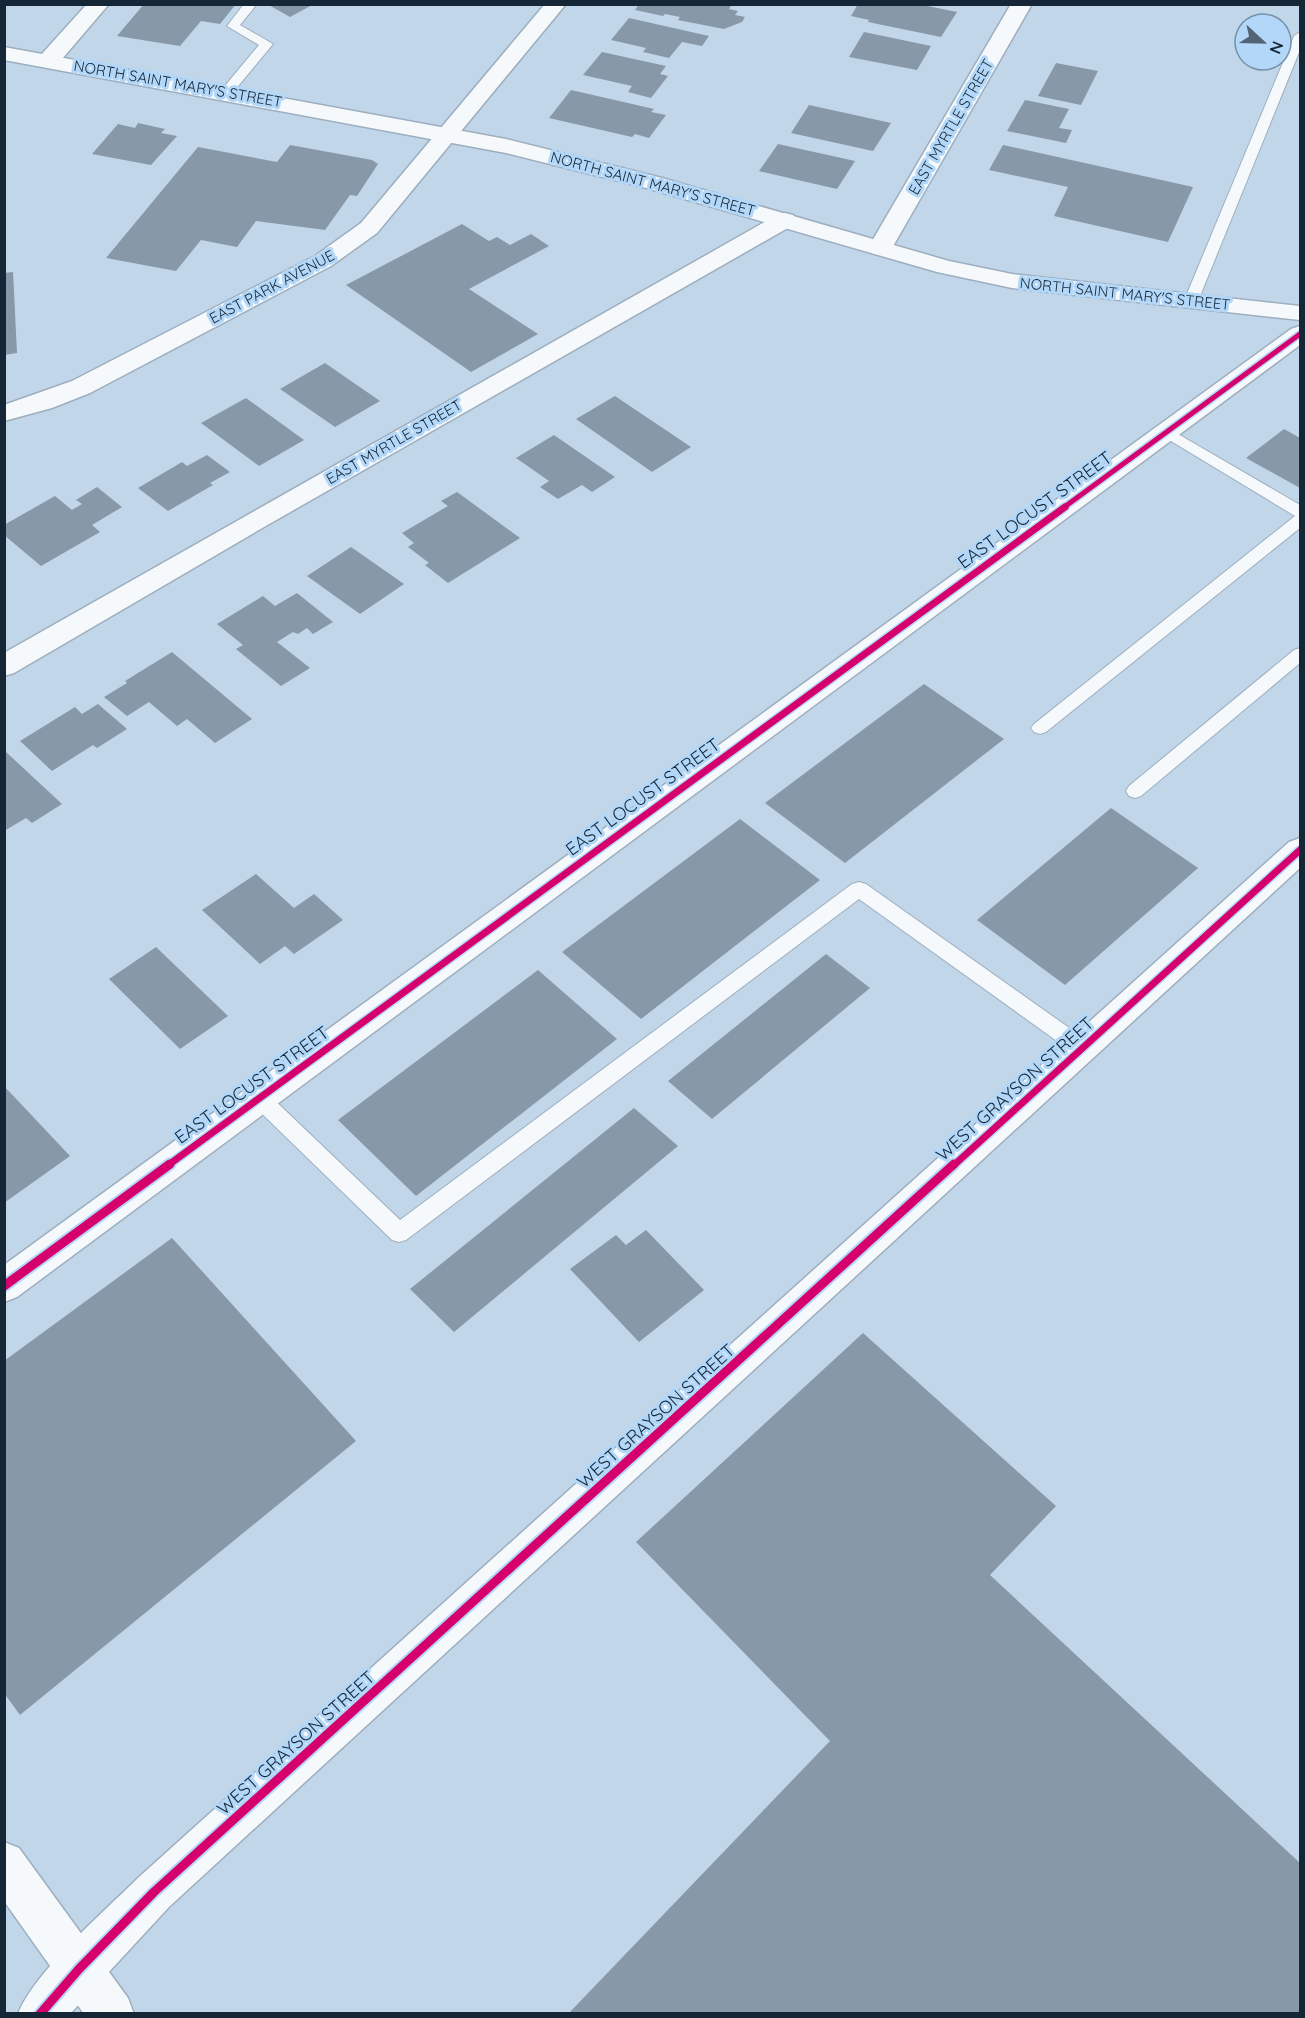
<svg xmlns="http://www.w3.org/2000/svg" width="1305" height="2018" font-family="Quicksand,sans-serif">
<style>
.building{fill:#8798a8}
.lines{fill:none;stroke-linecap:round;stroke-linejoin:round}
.service-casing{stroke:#9daebe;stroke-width:2}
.minor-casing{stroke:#9daebe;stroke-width:3}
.tertiary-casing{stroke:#9daebe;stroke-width:3}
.secondary-casing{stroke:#9daebe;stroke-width:3}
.service{fill:#f6f9fc;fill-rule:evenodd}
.minor{fill:#f6f9fc;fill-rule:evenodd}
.tertiary{fill:#f6f9fc;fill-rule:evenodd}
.secondary{fill:#f6f9fc;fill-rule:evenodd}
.cycleway-far2-casing{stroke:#b3d7f8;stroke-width:8}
.cycleway-far1-casing{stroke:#b3d7f8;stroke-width:10}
.cycleway-casing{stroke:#b3d7f8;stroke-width:13}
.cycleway-far2{stroke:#d6006c;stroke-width:5}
.cycleway-far1{stroke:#d6006c;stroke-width:7}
.cycleway{stroke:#d6006c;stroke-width:9}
.labels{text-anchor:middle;stroke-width:6;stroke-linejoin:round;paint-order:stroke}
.far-street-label{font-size:15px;fill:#152736;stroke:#b3d7f8}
.street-label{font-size:18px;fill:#152736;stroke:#b3d7f8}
</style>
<rect width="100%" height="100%" fill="#c2d6e9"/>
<g class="building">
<polygon points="144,4 236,4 220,24 201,21 180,46 117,36"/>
<polygon points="267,4 314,4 290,17"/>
<polygon points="639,4 732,4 729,9 738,11 735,15 745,17 742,22 724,29 678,20 680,17 665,14 663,16 635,10"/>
<polygon points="858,4 918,4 957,12 941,37 868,22 869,20 851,16"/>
<polygon points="629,18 709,36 702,46 682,42 669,58 643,52 646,48 611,40"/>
<polygon points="864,32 931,46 917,70 849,57"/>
<polygon points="602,52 666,66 660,74 668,76 651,98 628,92 632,86 583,75"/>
<polygon points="1056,63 1098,71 1081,105 1038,96"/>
<polygon points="571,90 654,109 651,112 666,115 649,138 635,134 632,137 549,118"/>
<polygon points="1025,100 1069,109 1059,128 1072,130 1066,143 1007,131"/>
<polygon points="809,105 891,123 873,151 791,133"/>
<polygon points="138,123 165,129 161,133 177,136 151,165 92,154 118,124 135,128"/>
<polygon points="778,144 855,161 837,189 759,171"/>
<polygon points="290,145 372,160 378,164 357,196 350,195 325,230 256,221 237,247 201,240 176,271 106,258 198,147 277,162"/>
<polygon points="1003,145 1193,187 1168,242 1054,216 1068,187 989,170"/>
<polygon points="462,224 489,241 497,237 510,245 531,234 549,246 469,289 538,334 471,372 346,285"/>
<polygon points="13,272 17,353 4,355 4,273"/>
<polygon points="325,363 380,401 335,427 280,389"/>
<polygon points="615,396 691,447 652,472 576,419"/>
<polygon points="246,398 304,440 259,466 201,423"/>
<polygon points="1284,429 1300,438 1300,488 1246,458"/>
<polygon points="554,435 615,477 592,492 582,485 558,499 540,487 549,481 516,458"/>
<polygon points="207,455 230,472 210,483 213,485 168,511 138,488 182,462 187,466"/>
<polygon points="97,487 122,507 92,525 100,532 41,566 4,535 4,525 55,496 72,510 82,504 76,500"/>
<polygon points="457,492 520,538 448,583 425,565 429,563 408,547 414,543 402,533 448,506 441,501"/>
<polygon points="351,547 404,584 360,614 307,576"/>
<polygon points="297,593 333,622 313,634 307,628 298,634 293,632 277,642 310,668 281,686 236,649 243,645 217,624 263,596 275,606"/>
<polygon points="172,652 252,719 215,743 187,719 177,726 149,702 127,716 104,697 127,683 125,681"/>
<polygon points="924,684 1004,739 845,863 765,803"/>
<polygon points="98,704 127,729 97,748 93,745 52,771 20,741 75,707 82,714"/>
<polygon points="6,752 62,804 32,823 26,818 4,831"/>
<polygon points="1111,808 1198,868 1065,985 977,920"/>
<polygon points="740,819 820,880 641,1019 562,952"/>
<polygon points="256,874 294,908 314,894 343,920 294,954 285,946 260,964 202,910"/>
<polygon points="156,947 228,1016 180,1049 109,979"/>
<polygon points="826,954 870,988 712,1119 668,1081"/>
<polygon points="538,970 617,1039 416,1196 338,1120"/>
<polygon points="4,1086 70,1156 4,1203"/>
<polygon points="634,1108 678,1146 454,1332 410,1289"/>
<polygon points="646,1230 704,1290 639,1342 570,1269 616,1235 626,1245"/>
<polygon points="172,1238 356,1441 20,1715 4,1693 4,1361"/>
<polygon points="863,1333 1056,1506 990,1575 1300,1863 1300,2014 568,2014 830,1741 636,1542"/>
</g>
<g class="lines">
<defs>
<g id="service">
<polygon points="244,4 257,4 240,25 273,44 230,96 225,97 219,93 259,45 227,26"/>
<polygon points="1300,32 1300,50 1198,301 1196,304 1186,304 1184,301 1294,36"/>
<polygon points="1166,427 1300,505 1300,528 1046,732 1040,734 1034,732 1031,728 1034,724 1295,516 1161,435 1158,432"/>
<polygon points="1300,648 1300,663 1141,796 1135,798 1129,796 1126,791 1129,786 1294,650"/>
<polygon points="859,882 866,884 1089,1042 1092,1048 1089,1054 1082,1056 1075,1054 859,899 406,1240 399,1242 392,1240 252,1104 249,1098 252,1092 259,1090 266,1092 400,1220 852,884"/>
</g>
<g id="minor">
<polygon points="87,4 109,4 56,66 48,67 40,66 37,61 40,56"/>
<polygon points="545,4 566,4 377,233 331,266 90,393 52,408 4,421 4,405 72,381 315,256 361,223"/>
<polygon points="1011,4 1032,4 892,248 888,253 880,255 872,253 868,248"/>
<polygon points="785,213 793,215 797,220 793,225 264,527 14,673 4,676 4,653 777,215"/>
<polygon points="1300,326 1300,345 17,1297 4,1302 4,1265 1291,329"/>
<polygon points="4,1842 19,1848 128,1998 134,2014 84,2014 4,1901"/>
</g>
<path id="tertiary" d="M 1300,838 L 1300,868 L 169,1907 L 70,2014 L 18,2014 C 35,1971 105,1911 139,1877 L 1289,842 Z"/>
<polygon id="secondary" points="4,47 506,139 662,178 949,261 1012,274 1300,306 1300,320 1012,288 937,272 646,188 506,153 4,60"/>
</defs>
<use href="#service" class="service-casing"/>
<use href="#minor" class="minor-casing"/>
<use href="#tertiary" class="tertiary-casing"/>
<use href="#secondary" class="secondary-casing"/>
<use href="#service" class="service"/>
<use href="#minor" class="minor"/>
<use href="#tertiary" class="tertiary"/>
<use href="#secondary" class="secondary"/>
<defs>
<polyline id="cycleway-far2" points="1063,508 1300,334"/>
<g id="cycleway-far1">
<polyline points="167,1166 1065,507"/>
<polyline points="953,1166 1300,850"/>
</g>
<g id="cycleway">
<polyline points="4,1286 170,1164"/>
<polyline points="40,2014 79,1969 154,1892 954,1164"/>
</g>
</defs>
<use href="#cycleway-far2" class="cycleway-far2-casing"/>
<use href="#cycleway-far1" class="cycleway-far1-casing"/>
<use href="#cycleway" class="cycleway-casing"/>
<use href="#cycleway-far2" class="cycleway-far2"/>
<use href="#cycleway-far1" class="cycleway-far1"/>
<use href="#cycleway" class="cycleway"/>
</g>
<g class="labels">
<g class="far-street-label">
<text transform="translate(178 84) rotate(10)" y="5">NORTH SAINT MARY'S STREET</text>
<text transform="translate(951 127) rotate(-60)" y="5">EAST MYRTLE STREET</text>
<text transform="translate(653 184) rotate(15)" y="5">NORTH SAINT MARY'S STREET</text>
<text transform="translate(272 287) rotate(-28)" y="5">EAST PARK AVENUE</text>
<text transform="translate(1125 294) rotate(6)" y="5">NORTH SAINT MARY'S STREET</text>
<text transform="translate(394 442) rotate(-30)" y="5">EAST MYRTLE STREET</text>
</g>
<g class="street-label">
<text transform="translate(1035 510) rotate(-36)" y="6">EAST LOCUST STREET</text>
<text transform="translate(643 797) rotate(-36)" y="6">EAST LOCUST STREET</text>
<text transform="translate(252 1085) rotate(-36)" y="6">EAST LOCUST STREET</text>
<text transform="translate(1015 1089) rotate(-42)" y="6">WEST GRAYSON STREET</text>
<text transform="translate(656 1416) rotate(-42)" y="6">WEST GRAYSON STREET</text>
<text transform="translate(296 1743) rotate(-42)" y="6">WEST GRAYSON STREET</text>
</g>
</g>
<rect width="1305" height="2018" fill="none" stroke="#152736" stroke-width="12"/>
<g transform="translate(1263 42) rotate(112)"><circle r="28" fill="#b3d7f8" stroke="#7491aa" stroke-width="1.5"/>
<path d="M0-4.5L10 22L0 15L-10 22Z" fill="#526475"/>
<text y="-9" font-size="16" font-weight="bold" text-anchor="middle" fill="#152736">N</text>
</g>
</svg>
